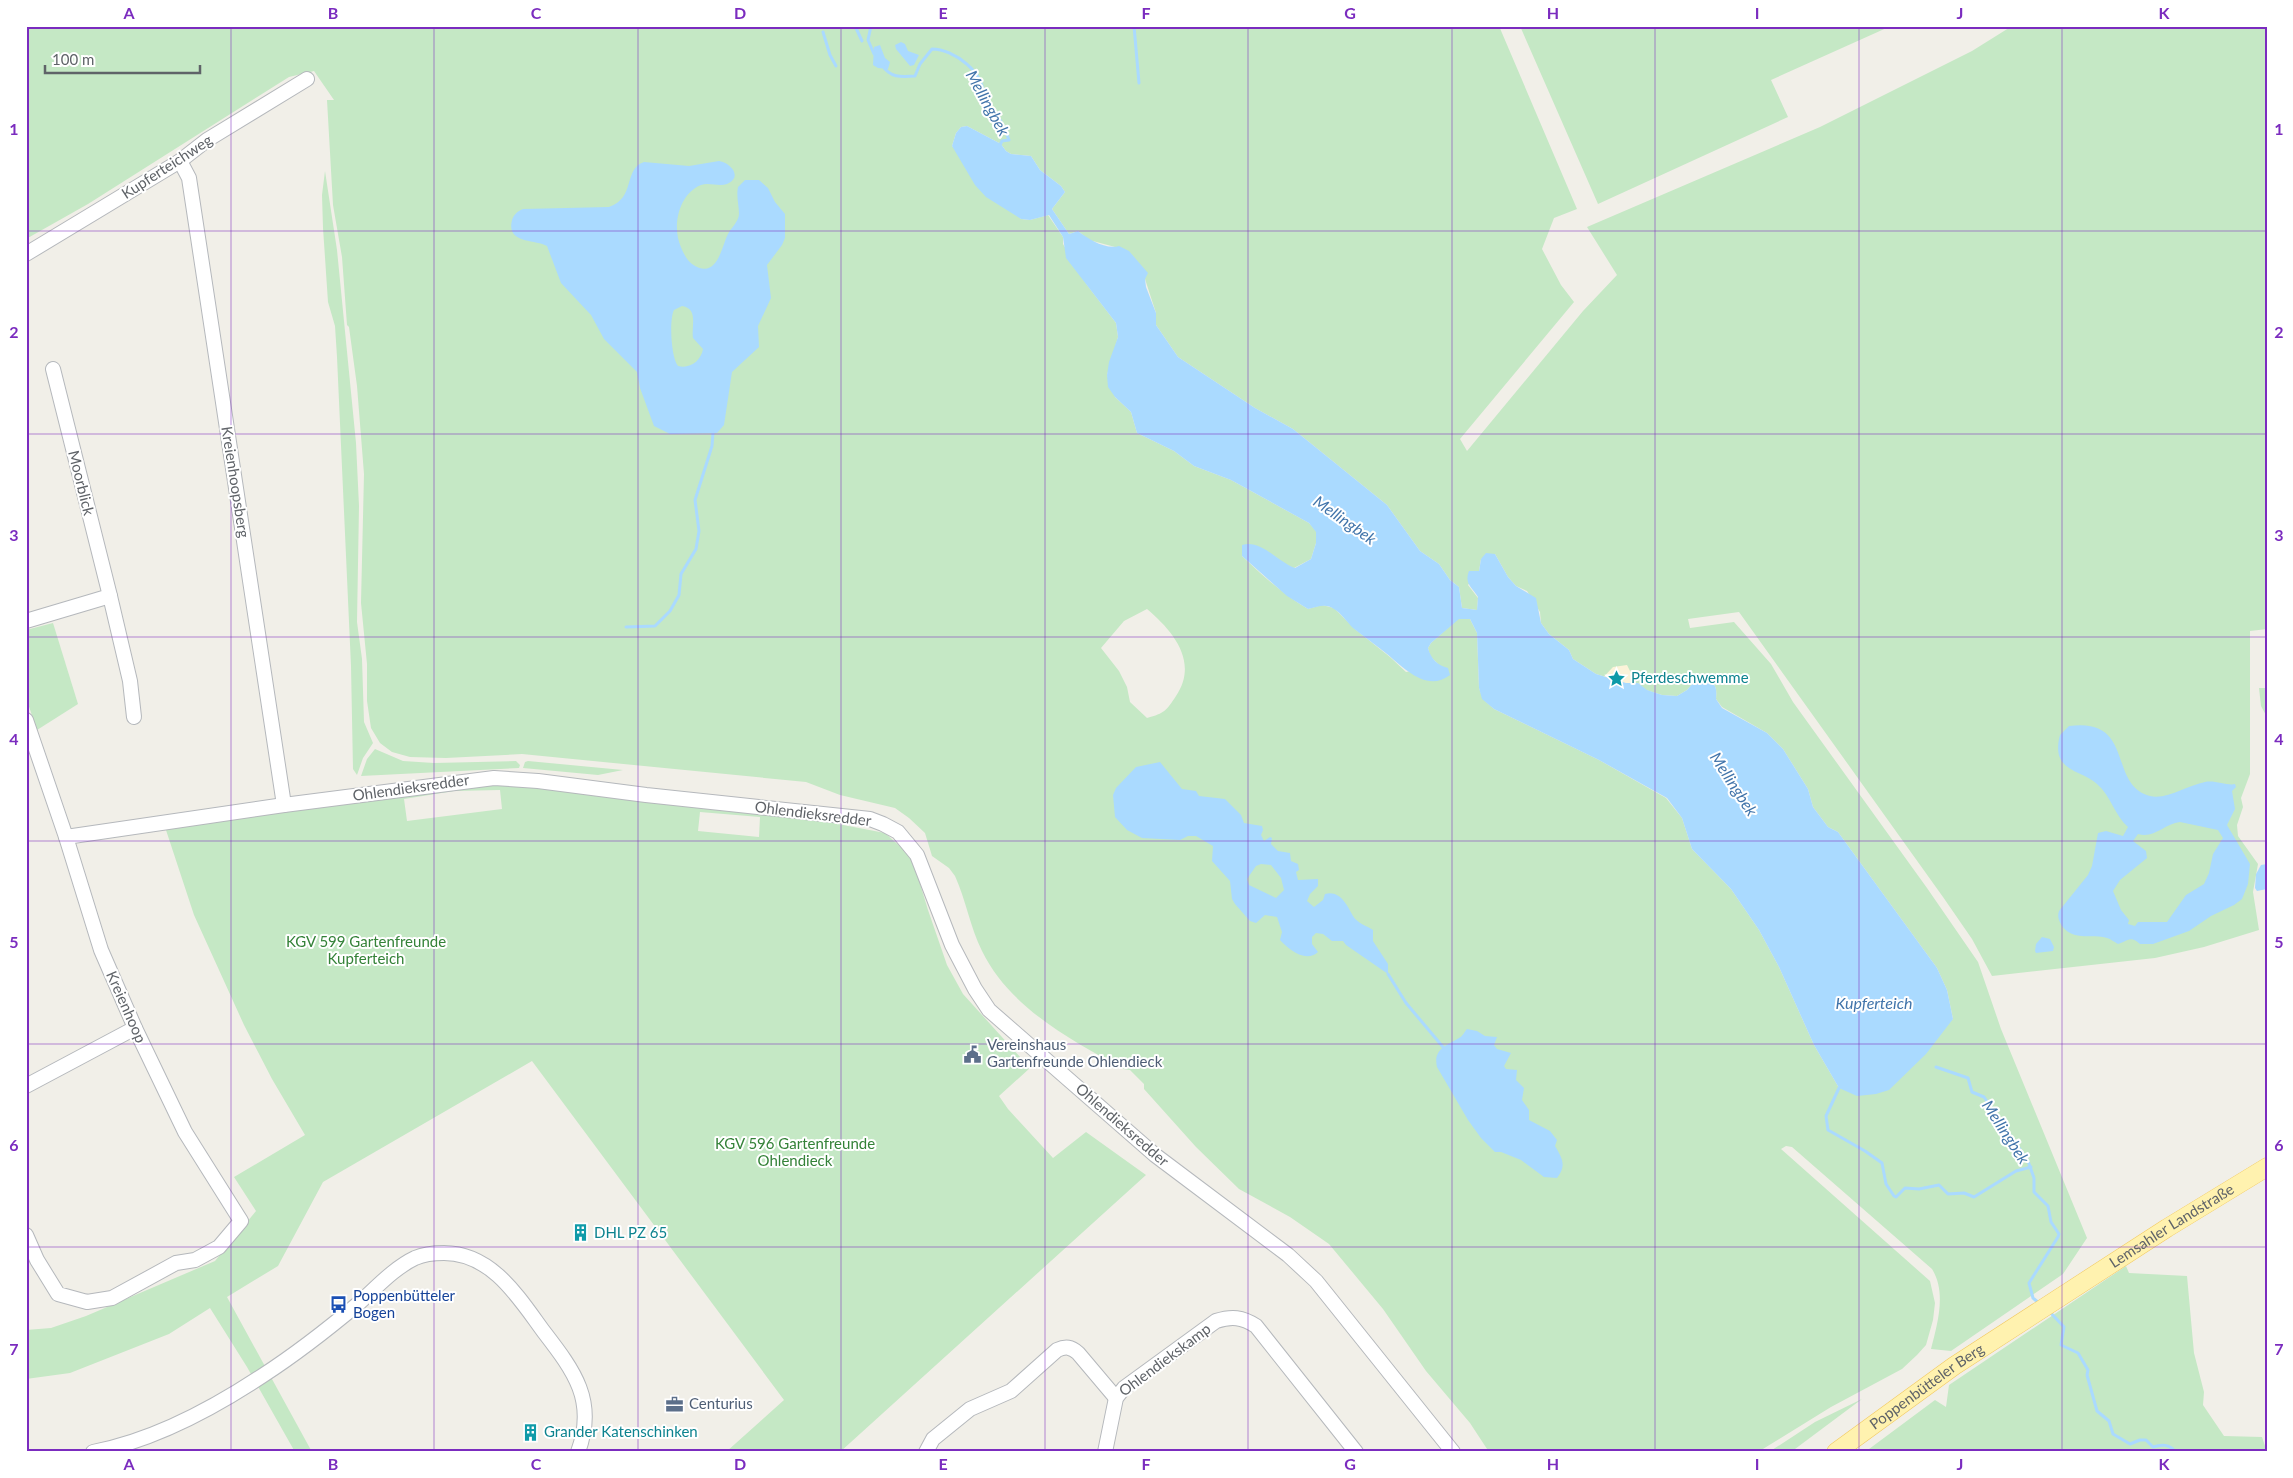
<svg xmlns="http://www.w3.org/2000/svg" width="2293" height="1478" font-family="Lato,sans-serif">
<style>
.green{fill:#c5e8c5;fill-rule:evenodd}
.sand{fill:#fbf3d9}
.water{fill:#aadaff;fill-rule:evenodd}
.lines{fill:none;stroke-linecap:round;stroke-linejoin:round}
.stream{stroke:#aadaff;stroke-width:3}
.minor-casing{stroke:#b5b8bc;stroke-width:16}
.major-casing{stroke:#f2c960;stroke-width:19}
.minor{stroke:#fff;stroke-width:14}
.major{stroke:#fff2af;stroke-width:18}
.grid{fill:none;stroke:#7b2cbf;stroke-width:1;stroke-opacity:0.55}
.labels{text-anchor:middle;stroke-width:4;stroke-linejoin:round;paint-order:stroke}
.street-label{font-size:15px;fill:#5f6368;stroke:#fff}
.culture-label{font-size:15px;fill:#0d838f;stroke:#fff;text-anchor:start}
.park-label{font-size:15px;fill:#348238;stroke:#fff}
.service-label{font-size:15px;fill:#4e5e75;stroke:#fff;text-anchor:start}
.transit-label{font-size:15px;fill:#164399;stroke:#fff;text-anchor:start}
.water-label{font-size:16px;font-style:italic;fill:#4174aa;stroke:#fff}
.neatline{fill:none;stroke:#7b2cbf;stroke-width:2}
.grid-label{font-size:16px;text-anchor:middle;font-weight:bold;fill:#7b2cbf}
</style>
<rect width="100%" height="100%" fill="#f1efe8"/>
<g class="green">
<path d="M 26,26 L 1499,26 L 1577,209 L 1554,218 L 1542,249 L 1561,285 L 1574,302 L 1460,439 L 1467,451 L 1583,311 L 1617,275 L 1587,227 L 1820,127 L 1972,51 L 2012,26 L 2267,26 L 2267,629 L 2250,631 L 2250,774 L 2241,798 L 2243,807 L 2237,825 L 2238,836 L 2258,864 L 2253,892 L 2259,930 L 2204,947 L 2155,958 L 1992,976 L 1972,939 L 1943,897 L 1739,612 L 1688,619 L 1690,628 L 1734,622 L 1771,664 L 1793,702 L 1927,888 L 1978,962 L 2001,1029 L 2087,1238 L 2063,1274 L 1951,1351 L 1931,1349 C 1937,1325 1947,1293 1932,1269 L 1792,1147 L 1786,1146 L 1781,1149 L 1930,1281 L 1935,1303 L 1933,1320 L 1926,1345 L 1917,1355 L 1902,1369 L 1831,1407 L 1758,1452 L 1489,1452 L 1470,1423 L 1426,1371 L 1383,1309 L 1329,1244 L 1290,1217 L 1239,1189 L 1196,1147 L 1144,1089 L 1144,1084 L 1130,1070 L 1123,1069 C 1070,1039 1010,1008 982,951 C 970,927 966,900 955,876 L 949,868 L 932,856 L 925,833 L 909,818 L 895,808 L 840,795 L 806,782 L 522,754 L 446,758 L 410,757 L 392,752 L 380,743 L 371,728 L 367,701 L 367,664 L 361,603 L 364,474 L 357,386 L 349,327 L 347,325 L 342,257 L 333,205 L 327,100 L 334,100 L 314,71 L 289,77 L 88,204 L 26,239 ZM 967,126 L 1001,144 L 1006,151 L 1011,154 L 1031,156 L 1040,170 L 1061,186 L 1065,192 L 1052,209 L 1069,234 L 1078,231 L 1089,240 L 1115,247 L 1145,279 L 1156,313 L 1156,325 L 1178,357 L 1255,408 L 1293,429 L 1387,505 L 1420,551 L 1439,564 L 1450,580 L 1459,587 L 1462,608 L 1477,610 L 1478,598 L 1468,585 L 1479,571 L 1481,559 L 1495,554 L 1508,577 L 1516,586 L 1527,591 L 1540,612 L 1541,623 L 1549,634 L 1569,650 L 1573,659 L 1596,674 L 1626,683 L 1638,683 L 1646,690 L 1662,695 L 1677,696 L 1687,690 L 1694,682 L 1704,679 C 1716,683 1717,687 1716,699 L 1722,707 L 1767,733 L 1783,749 L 1808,789 L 1813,807 L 1828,827 L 1838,832 L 1937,968 L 1947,990 L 1953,1019 L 1839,1088 L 1814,1045 L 1779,967 L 1759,930 L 1731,889 L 1692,849 L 1682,818 L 1666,798 L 1599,760 L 1494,709 L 1483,699 L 1479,688 L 1477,633 L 1470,619 L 1459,618 L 1431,643 L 1428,648 L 1430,656 L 1440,666 L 1406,672 L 1390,657 L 1356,630 L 1334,608 L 1322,605 L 1308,609 C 1283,594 1263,576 1242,556 L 1273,555 L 1284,564 L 1294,568 L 1311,559 L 1316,543 L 1317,532 L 1309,523 L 1231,480 L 1194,466 L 1174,451 L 1137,433 L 1131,412 L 1115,397 L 1107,375 L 1118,337 L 1116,323 L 1087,285 L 1063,244 L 1063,237 L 1048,215 L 1030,220 L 1021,219 L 952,146 L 956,133 L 961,127 ZM 1147,609 C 1173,631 1199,662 1176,696 C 1166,711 1165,713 1147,718 L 1130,702 L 1127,687 L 1119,671 L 1101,648 L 1124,621 Z"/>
<polygon points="1520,26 1891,26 1771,80 1788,117 1598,204"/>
<polygon points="325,171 337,250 356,443 359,506 357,622 362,659 364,722 373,743 363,758 357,775 353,769 351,666 337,357 335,326 328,302 323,228 322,195"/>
<polygon points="53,623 78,704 37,730 26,698 26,630"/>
<polygon points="2259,688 2267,688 2267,717 2261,706"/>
<polygon points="375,749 403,761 434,763 516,761 520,765 519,768 361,776 367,759"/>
<polygon points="528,761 623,770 598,775 523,768 525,762"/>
<path d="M 477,783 L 527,785 L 817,820 L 885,833 L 912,857 L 928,910 L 947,965 L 963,994 L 1030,1068 L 999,1096 L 1008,1109 L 1053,1158 L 1086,1132 L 1146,1175 L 840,1452 L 726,1452 L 784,1400 L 532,1061 L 323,1182 L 278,1266 L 227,1297 L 312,1452 L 295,1452 L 247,1367 L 210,1308 L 169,1334 L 70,1373 L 26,1379 L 26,1330 L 51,1328 L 86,1316 L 215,1261 L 256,1211 L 234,1177 L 305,1135 L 272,1079 L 244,1025 L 194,915 L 165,827 ZM 500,790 L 502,809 L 407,821 L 404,799 L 454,791 ZM 700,812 L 760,817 L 759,837 L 698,831 Z"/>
<polygon points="2126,1266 2129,1273 2187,1276 2194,1353 2204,1392 2203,1405 2224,1436 2262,1437 2267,1452 1865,1452 1935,1400 1946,1407 1949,1385"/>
<polygon points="1862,1399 1791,1452 1769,1452 1815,1422"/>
</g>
<polygon class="sand" points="1627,665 1631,673 1630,685 1598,683 1613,667"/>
<g class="water">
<polygon points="901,42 905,44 908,51 919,55 914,65 910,66 896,49 895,45"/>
<polygon points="880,45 885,58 890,62 888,69 878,68 873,65 874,47"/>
<path d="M 967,126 L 1001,144 L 1006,151 L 1011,154 L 1031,156 L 1040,170 L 1061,186 L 1065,192 L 1052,209 L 1069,234 L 1078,231 C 1088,239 1106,250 1119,246 L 1129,251 L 1148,273 L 1145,279 L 1146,287 L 1156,313 L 1156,325 L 1178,357 L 1255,408 L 1293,429 L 1387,505 L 1420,551 L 1439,564 L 1450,580 L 1459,587 L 1462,608 L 1477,610 L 1478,597 C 1472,587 1464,584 1469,571 L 1479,571 L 1481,559 L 1486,553 L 1495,554 L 1508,577 L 1516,586 L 1536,598 L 1541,623 L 1549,634 L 1569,650 L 1573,659 L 1596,674 L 1626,683 L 1638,683 L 1647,690 L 1662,695 L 1677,696 L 1687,690 L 1694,682 L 1704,678 C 1716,683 1717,687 1716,699 L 1722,708 L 1767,733 L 1783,749 L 1808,789 L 1813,807 L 1828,827 L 1838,832 L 1937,968 L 1947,990 L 1953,1019 L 1926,1054 L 1889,1090 L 1876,1094 L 1857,1096 L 1839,1088 L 1814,1045 L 1779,967 L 1759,930 L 1731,889 L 1692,849 L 1682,818 L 1667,798 L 1599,760 L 1494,709 L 1482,699 L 1479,688 L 1477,633 L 1470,619 L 1459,619 L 1431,643 L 1428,648 C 1431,659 1437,665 1448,668 L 1450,675 C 1427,693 1404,668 1387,654 C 1376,645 1364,637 1353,628 C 1347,622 1341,613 1334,609 C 1326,603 1317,607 1308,609 L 1287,596 L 1242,556 L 1242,545 C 1261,539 1278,562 1295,568 L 1311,559 L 1316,543 L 1316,532 L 1309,523 L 1231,480 L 1194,466 L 1174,451 L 1137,433 L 1131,412 L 1115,397 L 1108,387 L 1107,375 L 1109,362 L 1118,337 L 1116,323 L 1066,258 L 1063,237 L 1049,215 L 1030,220 L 1021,219 L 986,197 L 975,185 L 952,146 L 956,133 L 961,127 Z"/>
<path d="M 719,161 C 731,163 743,177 727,184 C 719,187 709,182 701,185 C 681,193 674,219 678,238 C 680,246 685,259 692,264 C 717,281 721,248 728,234 C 731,228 739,221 739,214 C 739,205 736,196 738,187 L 745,180 L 759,180 L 768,188 L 775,202 L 785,214 L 785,238 L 782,245 L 767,265 L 771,298 L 758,326 L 759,347 L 732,372 L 724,425 L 717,433 L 670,434 L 654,426 L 640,388 L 637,372 L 604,339 L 591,315 L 561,283 L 547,246 C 535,239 506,244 512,220 C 514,214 518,211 523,209 L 609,207 C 636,198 623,169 644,162 L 689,166 ZM 682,306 C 699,309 691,326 693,338 L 703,349 C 701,361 690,369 678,366 C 671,358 669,319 674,310 Z"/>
<path d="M 2069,726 C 2136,717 2107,785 2150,796 C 2167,800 2188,785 2205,782 C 2215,780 2228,786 2235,784 L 2236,787 L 2232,791 L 2235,809 L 2227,825 L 2250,864 L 2248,884 L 2242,899 L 2234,905 L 2211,916 L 2189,931 L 2153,944 L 2140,944 C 2130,935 2128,941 2118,944 C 2114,942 2111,939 2107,938 C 2091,933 2074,942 2062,926 C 2059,921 2057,917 2059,911 L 2088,875 L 2092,866 L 2098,833 L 2106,831 L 2123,836 L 2128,827 C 2115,816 2111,796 2097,784 C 2087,774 2066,772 2060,758 C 2057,751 2058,742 2060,735 ZM 2180,822 L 2218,830 L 2223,838 L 2213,854 L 2209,873 L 2204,884 L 2186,895 L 2167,922 L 2138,922 L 2135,926 L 2128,924 L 2129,920 L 2121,910 L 2113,891 L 2120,880 L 2147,858 L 2146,851 L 2133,841 L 2138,834 C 2154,839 2164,824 2180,822 Z"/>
<path d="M 1160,762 L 1182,789 L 1196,791 L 1199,796 L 1225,799 L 1241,815 L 1244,823 L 1262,826 L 1263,830 L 1261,835 L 1264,841 L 1270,837 L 1272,838 L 1271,844 L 1278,851 L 1290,853 L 1291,861 L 1298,864 L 1299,870 L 1296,872 L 1298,880 L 1318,879 L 1318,886 L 1310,894 L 1307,901 L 1314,907 L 1323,900 L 1325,894 C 1340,890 1347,905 1353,916 C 1357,923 1367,926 1373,930 L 1373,941 L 1388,964 L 1388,974 L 1346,945 L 1343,941 L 1332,941 L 1323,934 L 1316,933 L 1312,937 L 1312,944 L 1318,952 C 1306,963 1289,950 1280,940 L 1282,932 L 1277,917 L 1265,915 L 1256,923 L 1250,921 L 1235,904 L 1232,899 L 1230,881 L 1212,861 L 1213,846 L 1196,836 L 1188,836 L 1180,840 L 1142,838 L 1127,830 L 1115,817 L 1113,795 L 1116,788 L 1136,767 ZM 1261,864 L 1271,865 L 1281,878 L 1284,890 L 1276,898 L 1249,885 L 1247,879 L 1256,866 Z"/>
<polygon points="2267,864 2267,889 2257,891 2255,888 2256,874 2261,865"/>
<polygon points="2042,937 2050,939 2054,947 2053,951 2036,953 2035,951 2036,944"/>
<path d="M 1467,1029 L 1477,1031 L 1485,1036 L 1497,1037 L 1494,1045 L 1497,1049 L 1511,1053 L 1504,1066 L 1506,1069 L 1517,1070 L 1516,1080 L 1524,1088 L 1522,1100 L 1529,1110 L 1529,1120 L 1550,1131 L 1557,1140 L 1555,1146 C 1562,1158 1567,1165 1557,1178 L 1544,1177 L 1521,1160 L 1501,1152 L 1495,1152 L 1481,1138 L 1468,1120 L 1437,1067 C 1433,1049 1446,1046 1459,1038 C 1463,1036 1464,1032 1467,1029 Z"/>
</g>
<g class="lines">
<g class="stream">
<polyline points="855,26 862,41"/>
<polyline points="871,26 868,40 874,54"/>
<polyline points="1134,26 1139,83"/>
<polyline points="823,32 830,55 836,66"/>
<path d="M 882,65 C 890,78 901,77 915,76 L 920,64 L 932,49 C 954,49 986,73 983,98 C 996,111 1004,123 1009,140 L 1002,141 L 999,147"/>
<polyline points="626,627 655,626 670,611 679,595 681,574 696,549 699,531 695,500 712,446 713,433"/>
<polyline points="1388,974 1406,1003 1443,1047"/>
<polyline points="1936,1067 1968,1078 1972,1092 1984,1097 2028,1161 2034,1178 2034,1192 2048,1206 2051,1222 2059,1234 2058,1237 2029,1283 2033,1298 2040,1304"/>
<polyline points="1839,1088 1826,1116 1828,1130 1865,1151 1882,1163 1886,1184 1894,1196 1896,1197 1905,1188 1919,1189 1939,1185 1948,1194 1964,1193 1974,1197 2016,1171 2031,1167"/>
<path d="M 2049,1311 L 2064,1327 L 2061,1345 L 2078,1353 L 2088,1370 L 2087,1375 L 2097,1411 L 2109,1421 L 2113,1434 L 2130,1444 L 2140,1440 L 2146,1440 L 2153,1447 C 2162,1444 2169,1444 2176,1452"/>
</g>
<defs>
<g id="minor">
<polyline points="180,161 189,178 284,805"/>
<polyline points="26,254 180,161 207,140 307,79"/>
<polyline points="110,596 130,681 134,717"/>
<polyline points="26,621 110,596 53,369"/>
<polyline points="26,720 66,837 101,950 135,1028 185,1132 241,1221 219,1247 195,1260 176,1263 112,1298 87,1302 58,1294 37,1260 26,1235"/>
<polyline points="66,837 284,805 494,778 538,781 646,795 870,819 883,824 898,832 917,855 952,945 975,989 989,1010 1155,1155 1288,1255 1316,1281 1453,1452"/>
<polyline points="26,1086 135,1028"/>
<path d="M 93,1452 C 152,1441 212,1409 262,1376 C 296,1354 328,1329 359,1303 C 376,1288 394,1268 415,1258 C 424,1254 435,1253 444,1253 C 492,1253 519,1298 544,1332 C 574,1371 597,1401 578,1452"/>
<path d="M 926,1452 L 933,1439 L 970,1409 L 1011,1391 L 1057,1350 C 1066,1346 1071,1347 1078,1353 L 1116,1398"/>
<path d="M 1105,1452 L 1116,1398 L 1124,1388 L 1216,1321 C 1232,1316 1242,1317 1256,1326 L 1356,1452"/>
</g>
<g id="major">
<path id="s1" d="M 1836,1452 L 1954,1366 L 2167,1228 L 2267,1167"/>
</g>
</defs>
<use href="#minor" class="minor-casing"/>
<use href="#major" class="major-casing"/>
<use href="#minor" class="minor"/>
<use href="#major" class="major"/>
</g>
<path class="grid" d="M 231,26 L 231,1452M 434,26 L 434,1452M 638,26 L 638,1452M 841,26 L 841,1452M 1045,26 L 1045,1452M 1248,26 L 1248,1452M 1452,26 L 1452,1452M 1655,26 L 1655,1452M 1859,26 L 1859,1452M 2062,26 L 2062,1452M 26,231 L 2267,231M 26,434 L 2267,434M 26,637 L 2267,637M 26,841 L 2267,841M 26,1044 L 2267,1044M 26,1247 L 2267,1247"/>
<defs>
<symbol id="sight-bare" viewBox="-9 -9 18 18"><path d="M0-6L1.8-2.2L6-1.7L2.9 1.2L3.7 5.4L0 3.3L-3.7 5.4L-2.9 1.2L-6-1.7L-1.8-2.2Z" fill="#0f9aa8" stroke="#fff" stroke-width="2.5" paint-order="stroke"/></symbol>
<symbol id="civic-bare" viewBox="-9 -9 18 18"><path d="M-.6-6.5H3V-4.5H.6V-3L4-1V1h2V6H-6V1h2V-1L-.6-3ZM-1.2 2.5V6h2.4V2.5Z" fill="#5c6f8a" stroke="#fff" stroke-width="2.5" paint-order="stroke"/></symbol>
<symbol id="building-bare" viewBox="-9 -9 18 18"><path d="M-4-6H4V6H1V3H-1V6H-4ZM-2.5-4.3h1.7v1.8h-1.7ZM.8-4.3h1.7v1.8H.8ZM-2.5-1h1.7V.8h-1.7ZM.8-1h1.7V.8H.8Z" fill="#0f9aa8" stroke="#fff" stroke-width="2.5" paint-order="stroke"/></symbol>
<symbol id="bus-bare" viewBox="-9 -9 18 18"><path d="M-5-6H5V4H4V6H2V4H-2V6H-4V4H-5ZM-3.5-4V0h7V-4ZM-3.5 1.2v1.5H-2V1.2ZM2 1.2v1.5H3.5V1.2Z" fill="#1a4fb4" stroke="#fff" stroke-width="2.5" paint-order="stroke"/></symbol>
<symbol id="office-bare" viewBox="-9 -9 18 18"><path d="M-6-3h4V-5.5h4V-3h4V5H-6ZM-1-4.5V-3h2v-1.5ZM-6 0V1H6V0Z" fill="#5c6f8a" stroke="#fff" stroke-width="2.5" paint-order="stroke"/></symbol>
</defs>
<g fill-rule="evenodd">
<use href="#sight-bare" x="1604" y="666" width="25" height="25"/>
<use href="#civic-bare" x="960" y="1042" width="25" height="25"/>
<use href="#building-bare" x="568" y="1220" width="25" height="25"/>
<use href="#bus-bare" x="326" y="1292" width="25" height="25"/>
<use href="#office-bare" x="662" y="1392" width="25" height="25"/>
<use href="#building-bare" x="518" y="1420" width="25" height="25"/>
</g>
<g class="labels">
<g class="street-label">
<text transform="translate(167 167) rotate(-33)" y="5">Kupferteichweg</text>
<text transform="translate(235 482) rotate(81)" y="5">Kreienhoopsberg</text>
<text transform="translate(81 483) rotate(76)" y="5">Moorblick</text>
<text transform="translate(411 788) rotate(-8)" y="5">Ohlendieksredder</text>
<text transform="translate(813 814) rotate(7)" y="5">Ohlendieksredder</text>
<text transform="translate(126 1007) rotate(66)" y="5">Kreienhoop</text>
<text transform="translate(1122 1125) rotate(41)" y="5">Ohlendieksredder</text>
<text dy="5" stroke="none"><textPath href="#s1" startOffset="405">Lemsahler Landstraße</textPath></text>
<text transform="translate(1165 1360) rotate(-37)" y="5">Ohlendiekskamp</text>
<text dy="5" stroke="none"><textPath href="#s1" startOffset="112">Poppenbütteler Berg</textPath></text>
</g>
<g class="culture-label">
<text x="1631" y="683">Pferdeschwemme</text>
<text x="594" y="1238">DHL PZ 65</text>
<text x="544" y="1437">Grander Katenschinken</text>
</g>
<g class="park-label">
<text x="366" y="947">KGV 599 Gartenfreunde<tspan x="366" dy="17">Kupferteich</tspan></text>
<text x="795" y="1149">KGV 596 Gartenfreunde<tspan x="795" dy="17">Ohlendieck</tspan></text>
</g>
<g class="service-label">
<text x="987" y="1050">Vereinshaus<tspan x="987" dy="17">Gartenfreunde Ohlendieck</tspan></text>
<text x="689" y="1409">Centurius</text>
</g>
<g class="transit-label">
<text x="353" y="1301">Poppenbütteler<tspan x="353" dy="17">Bogen</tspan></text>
</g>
<g class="water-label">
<text transform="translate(988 103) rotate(61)" y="6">Mellingbek</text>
<text transform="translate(1345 520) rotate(35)" y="6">Mellingbek</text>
<text transform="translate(1734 784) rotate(57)" y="6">Mellingbek</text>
<text x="1874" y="1009">Kupferteich</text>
<text transform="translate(2006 1132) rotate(57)" y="6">Mellingbek</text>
</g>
</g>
<rect width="2293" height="1478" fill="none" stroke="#ffffff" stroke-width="55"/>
<path d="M45 65v8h155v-8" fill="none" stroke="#5f6368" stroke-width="2.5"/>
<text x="52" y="65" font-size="15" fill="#5f6368" stroke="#ffffff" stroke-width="4" paint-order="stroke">100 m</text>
<rect x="28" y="28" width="2238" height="1422" class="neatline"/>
<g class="grid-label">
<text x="129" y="19">A</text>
<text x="333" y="19">B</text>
<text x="536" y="19">C</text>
<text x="740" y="19">D</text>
<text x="943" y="19">E</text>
<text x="1146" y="19">F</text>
<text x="1350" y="19">G</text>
<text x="1553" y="19">H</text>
<text x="1757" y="19">I</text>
<text x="1960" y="19">J</text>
<text x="2164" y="19">K</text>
<text x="14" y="135">1</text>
<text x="2279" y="135">1</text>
<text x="14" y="338">2</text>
<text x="2279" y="338">2</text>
<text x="14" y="541">3</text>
<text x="2279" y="541">3</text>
<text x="14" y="745">4</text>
<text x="2279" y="745">4</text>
<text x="14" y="948">5</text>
<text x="2279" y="948">5</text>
<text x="14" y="1151">6</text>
<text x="2279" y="1151">6</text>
<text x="14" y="1355">7</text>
<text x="2279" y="1355">7</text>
<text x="129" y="1470">A</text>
<text x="333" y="1470">B</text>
<text x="536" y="1470">C</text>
<text x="740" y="1470">D</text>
<text x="943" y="1470">E</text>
<text x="1146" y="1470">F</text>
<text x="1350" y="1470">G</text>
<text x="1553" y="1470">H</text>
<text x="1757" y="1470">I</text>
<text x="1960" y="1470">J</text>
<text x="2164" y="1470">K</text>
</g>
</svg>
